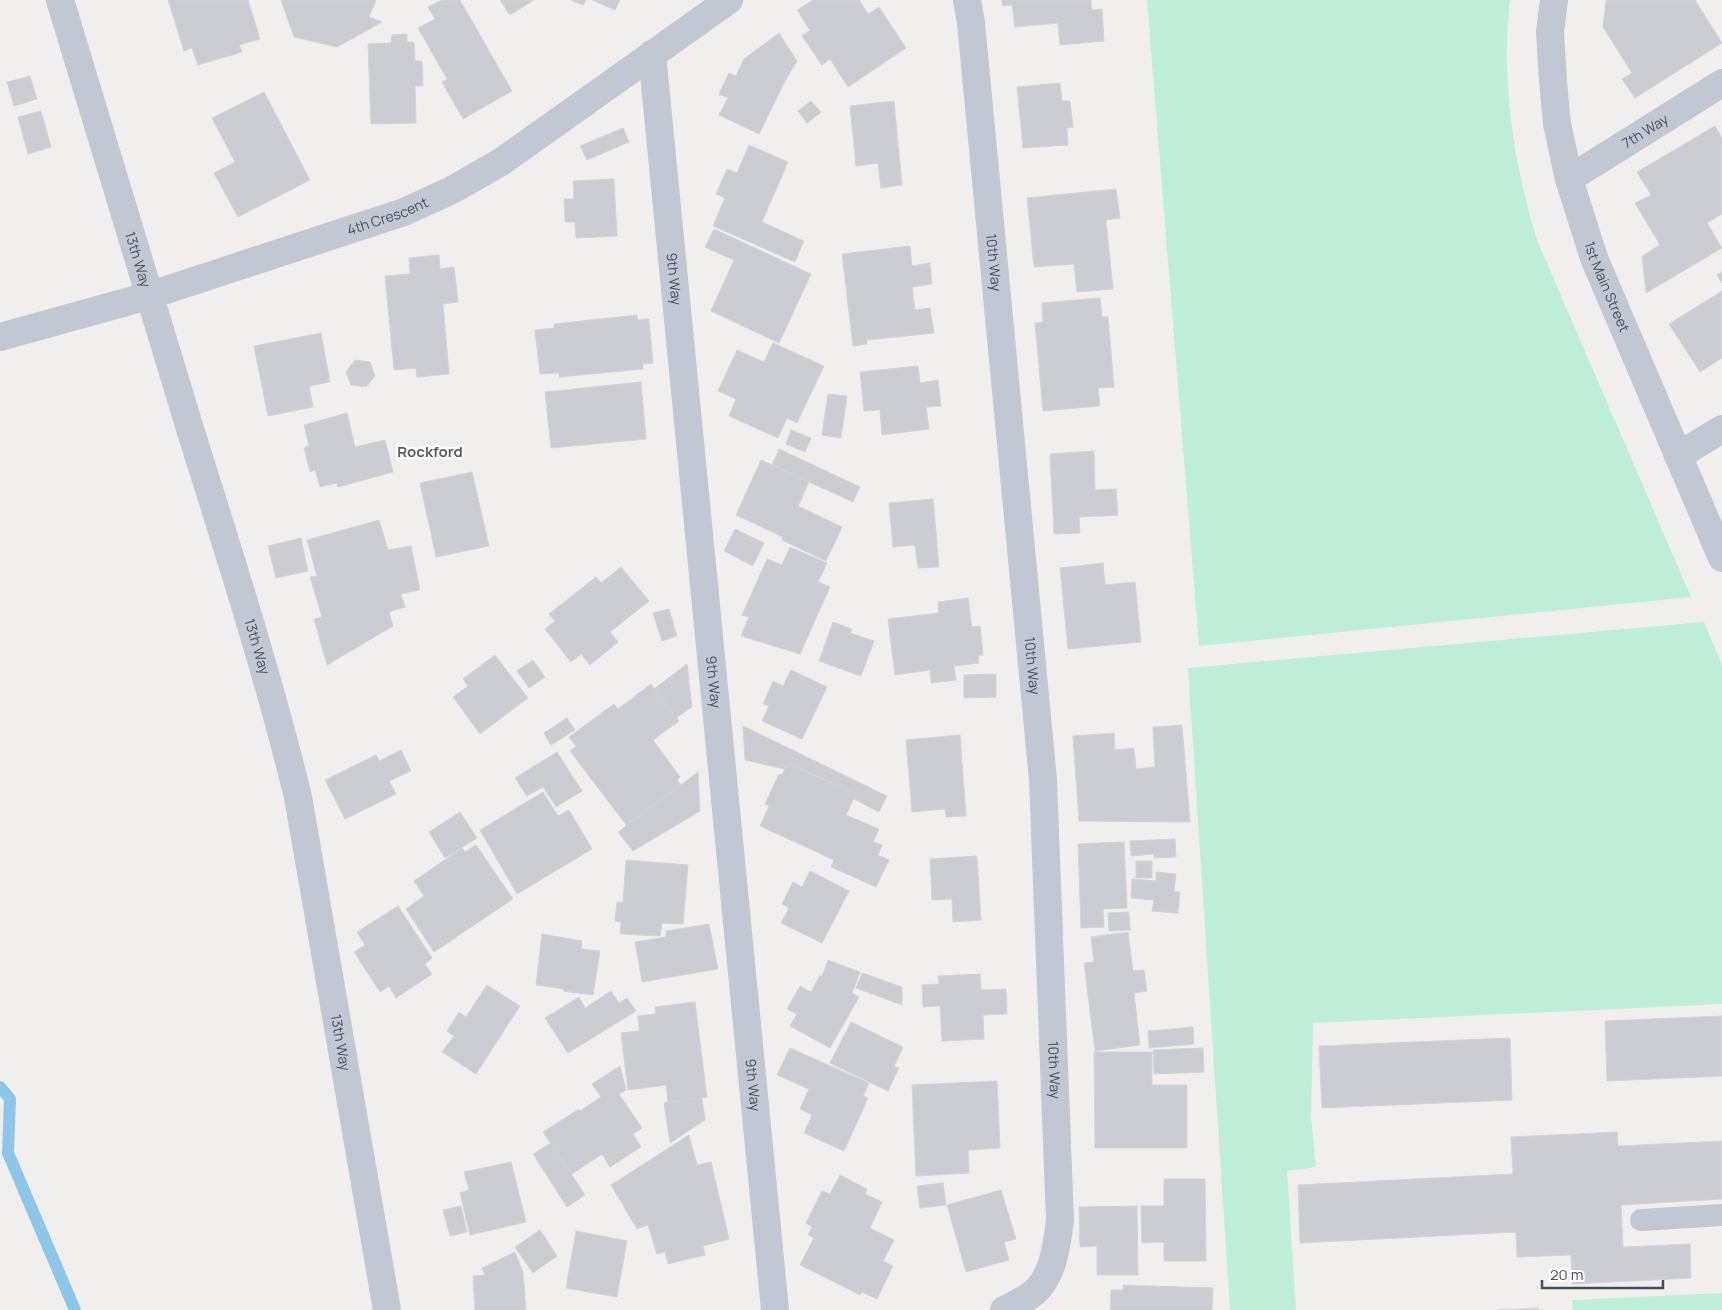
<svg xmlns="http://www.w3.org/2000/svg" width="1722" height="1310" font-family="Manrope,sans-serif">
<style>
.green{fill:#beedd8}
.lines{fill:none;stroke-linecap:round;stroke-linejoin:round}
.stream{stroke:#8dc6e9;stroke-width:12}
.building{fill:#cbcdd3;stroke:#d3d4da}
.lane{stroke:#c2c8d3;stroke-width:22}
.street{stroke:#c2c8d3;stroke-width:28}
.labels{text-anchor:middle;stroke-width:4.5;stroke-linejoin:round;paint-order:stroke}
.street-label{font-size:14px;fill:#474e5b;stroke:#fff}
.neighbourhood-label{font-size:15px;font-weight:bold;fill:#5b5e63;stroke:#fff}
</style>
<rect width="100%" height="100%" fill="#f1efee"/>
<g class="green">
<path d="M 1147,0 L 1510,0 C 1501,82 1513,161 1537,240 L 1691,597 L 1199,646 Z"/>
<polygon points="1704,622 1722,665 1722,1004 1313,1023 1311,1117 1316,1167 1287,1171 1296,1310 1230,1310 1188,668"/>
<polygon points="1722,1293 1722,1310 1572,1310 1573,1300"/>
</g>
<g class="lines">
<polyline class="stream" points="0,1087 10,1099 8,1153 75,1310"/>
</g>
<g class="building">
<polygon points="168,0 248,0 260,39 239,45 242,52 198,65 192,48 184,51"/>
<polygon points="281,0 376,0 369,17 382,22 337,47 294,37"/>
<polygon points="442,0 460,0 512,91 463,119 442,82 447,79 418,28 435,19 428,7"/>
<polygon points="500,0 534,0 510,15"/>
<polygon points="571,0 586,0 583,5"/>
<polygon points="592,0 620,0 615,10"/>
<polygon points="813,0 859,0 868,14 879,7 906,48 848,87 830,59 822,65 802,36 810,30 797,10"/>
<polygon points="1002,0 1091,0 1092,10 1102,9 1104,41 1060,45 1058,23 1015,27 1012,5 1003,6"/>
<polygon points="1606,0 1695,0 1722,43 1635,98 1622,79 1632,73 1603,27"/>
<polygon points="779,33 797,61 786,79 759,134 719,115 728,98 719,94 729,73 736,76 744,59"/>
<polygon points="407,34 407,42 414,42 415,61 422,61 423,86 415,86 416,123 371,124 368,44 391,43 392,35"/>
<polygon points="30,76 37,99 14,106 7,82"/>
<polygon points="1060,83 1062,101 1070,101 1073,127 1067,128 1068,145 1023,148 1017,87"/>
<polygon points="264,92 310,180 238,217 214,173 235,162 212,118"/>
<polygon points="811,101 821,112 807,123 798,111"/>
<polygon points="894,101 902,185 881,188 878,163 856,166 850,106"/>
<polygon points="41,111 51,147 28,154 18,117"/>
<polygon points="1715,126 1722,138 1722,214 1707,223 1722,248 1646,293 1642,256 1660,245 1635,203 1651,195 1637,172"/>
<polygon points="623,128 629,142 587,160 580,146"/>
<polygon points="749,145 788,162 762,222 804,241 795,262 713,226 725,198 716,194 727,169 737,173"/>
<polygon points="614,179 617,236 576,238 575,222 565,222 564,199 574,199 573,181"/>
<polygon points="1116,189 1120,218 1106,220 1113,289 1077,292 1074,264 1034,267 1027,198"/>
<polygon points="714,229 811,274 779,343 711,311 734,260 705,247"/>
<polygon points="910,246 912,266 930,263 932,284 912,287 915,310 930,308 934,333 867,340 867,344 853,346 842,254"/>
<polygon points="439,255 440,269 454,267 458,302 443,304 449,374 417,377 416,368 394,370 385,276 410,274 409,258"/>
<polygon points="1722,272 1722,283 1717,275"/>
<polygon points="1722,291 1722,358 1700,372 1669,324"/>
<polygon points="1100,298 1102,317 1108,317 1114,387 1098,388 1100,406 1043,411 1035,323 1043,322 1042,303"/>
<polygon points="637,315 638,320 649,319 653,363 643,364 643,369 559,377 559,373 540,374 535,330 554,328 554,324"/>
<polygon points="321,333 330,382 309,386 313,407 268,416 254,346"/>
<polygon points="773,343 824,366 797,423 787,418 778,438 729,416 736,399 718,391 737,350 764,362"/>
<polygon points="355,360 370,362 375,376 366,387 351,385 346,372"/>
<polygon points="918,366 920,383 938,380 941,406 926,407 929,429 882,435 880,410 864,411 860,372"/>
<polygon points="641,382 646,439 551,448 545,392"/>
<polygon points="828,394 847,396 841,438 822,435"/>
<polygon points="347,413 355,447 385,440 393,472 338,487 337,483 320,487 315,470 310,472 304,448 309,446 304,425"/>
<polygon points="791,430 811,438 805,452 786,444"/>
<polygon points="779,449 860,487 853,502 772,465"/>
<polygon points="1094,451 1095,490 1116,489 1118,515 1079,517 1080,533 1054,534 1050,454"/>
<polygon points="761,460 809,482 798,506 842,527 826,561 782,540 783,537 736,515"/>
<polygon points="472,472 489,546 436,557 420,483"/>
<polygon points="933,499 939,567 918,568 915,545 893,547 889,503"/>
<polygon points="379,520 388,550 411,546 420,590 401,594 405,607 389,612 393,626 327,665 314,619 322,617 310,577 317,576 307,540"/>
<polygon points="735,529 764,543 753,566 724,551"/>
<polygon points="301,538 308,571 276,578 268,546"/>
<polygon points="790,547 827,563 818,582 830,587 800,654 741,636 749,617 742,615 767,559 782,565"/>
<polygon points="1103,563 1105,585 1135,582 1141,642 1068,649 1060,568"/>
<polygon points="621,567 649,601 610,632 618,642 590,665 581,654 571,662 545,629 555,621 549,614 596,577 601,583"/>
<polygon points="968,598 972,627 980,626 983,655 978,655 979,663 954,666 956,680 931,683 930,670 895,675 888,619 939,613 938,602"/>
<polygon points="669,609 677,636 662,641 653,613"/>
<polygon points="833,622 852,629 850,633 874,641 861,676 819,661"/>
<polygon points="495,655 528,698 480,734 453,697 468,686 463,679"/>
<polygon points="533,660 545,677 529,688 517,671"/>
<polygon points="687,664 692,707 676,718 654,689"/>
<polygon points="791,670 827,687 802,739 762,721 769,706 763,704 773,681 783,686"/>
<polygon points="996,674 996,697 964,698 964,675"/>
<polygon points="651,684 679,721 653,740 680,777 677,780 681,785 627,826 570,751 576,746 569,737 614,704 618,709"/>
<polygon points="567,718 575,730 551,745 544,733"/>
<polygon points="1182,725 1190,822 1079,821 1073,736 1114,733 1115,750 1134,748 1136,769 1155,767 1153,727"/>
<polygon points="743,726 887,796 879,812 854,799 856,794 787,763 784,769 745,760"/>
<polygon points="960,735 966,816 946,817 945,809 912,812 906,740"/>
<polygon points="401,750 411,771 389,781 396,794 345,819 325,780 376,755 379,761"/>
<polygon points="557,752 582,791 556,807 543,787 527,796 515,778"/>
<polygon points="787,763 856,794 846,815 879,829 873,842 882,845 878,855 889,860 876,887 831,867 834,860 760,826 769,806 765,804 779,774 782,775"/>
<polygon points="698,772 700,811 633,851 618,832"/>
<polygon points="543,792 558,816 569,810 592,849 517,894 480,830"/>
<polygon points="460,812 477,838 445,858 429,832"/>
<polygon points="1175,839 1176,857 1154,858 1154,854 1131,856 1130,841"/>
<polygon points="1124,842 1127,908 1103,909 1104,927 1081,928 1078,844"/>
<polygon points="476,845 513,899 434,952 406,909 424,896 414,881 462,848 465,852"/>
<polygon points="977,856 981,920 953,922 952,899 932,900 930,859"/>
<polygon points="626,860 688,865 683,924 662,923 660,936 620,934 621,922 615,921 617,902 623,902"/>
<rect x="1136" y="861" width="16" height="17"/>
<polygon points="810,871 849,891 822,943 781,923 789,908 782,904 793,882 802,887"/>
<polygon points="1156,872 1176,874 1174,891 1180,892 1178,913 1152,911 1154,900 1131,898 1132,879 1156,881"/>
<polygon points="398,906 432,958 425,964 432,974 396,998 389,986 380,992 354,952 365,945 357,932"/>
<polygon points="1129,912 1130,930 1109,931 1108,913"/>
<polygon points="709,924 718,969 642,982 635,942 666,937 666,931"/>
<polygon points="1128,932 1133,971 1144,970 1147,991 1134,993 1140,1045 1095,1051 1084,963 1094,962 1091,937"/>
<polygon points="542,934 582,941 581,949 600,951 593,995 563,991 564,989 536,985"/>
<polygon points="828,960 860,972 852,993 859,997 830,1048 790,1026 797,1014 787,1009 800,986 811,992 820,975 822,977"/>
<polygon points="862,973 902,987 902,1005 856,988"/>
<polygon points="980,974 981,990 1006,989 1007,1014 983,1015 984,1039 942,1041 940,1006 923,1007 922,985 939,984 938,976"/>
<polygon points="487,985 520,1006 476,1074 442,1052 454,1036 447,1031 459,1012 466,1017"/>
<polygon points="611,991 619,1003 627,998 636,1011 568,1053 545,1018 579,997 585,1008"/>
<polygon points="695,1002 707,1097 668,1103 666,1085 628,1090 621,1033 639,1031 638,1016 656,1014 655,1007"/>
<polygon points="1722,1016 1722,1076 1607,1081 1605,1021"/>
<polygon points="851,1022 903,1047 894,1066 899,1068 888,1091 830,1063"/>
<polygon points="1193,1027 1194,1044 1149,1048 1148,1031"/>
<polygon points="1510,1038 1512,1100 1322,1108 1319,1046"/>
<polygon points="790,1048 869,1083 863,1096 868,1098 844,1151 804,1133 812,1115 800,1109 809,1089 777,1075"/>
<polygon points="1203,1048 1204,1072 1154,1074 1153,1050"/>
<polygon points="1094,1052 1152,1052 1152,1085 1187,1085 1187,1148 1095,1148"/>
<polygon points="620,1066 626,1090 619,1094 642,1128 633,1134 641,1147 610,1167 602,1154 572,1174 543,1132 579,1109 580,1111 601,1097 592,1084"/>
<polygon points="997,1081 1000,1148 968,1150 969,1173 916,1176 912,1085"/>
<polygon points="702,1098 705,1120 670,1143 664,1103"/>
<polygon points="1617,1132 1618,1146 1722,1141 1722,1199 1621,1205 1623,1247 1690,1244 1691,1278 1572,1284 1571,1255 1517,1257 1516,1232 1300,1243 1298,1185 1513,1174 1511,1137"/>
<polygon points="689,1135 697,1165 711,1162 729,1239 703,1246 705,1255 668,1264 665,1252 657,1254 648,1225 637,1229 611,1185"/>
<polygon points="551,1143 585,1195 567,1207 533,1154"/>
<polygon points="511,1162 526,1222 470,1235 460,1193 469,1190 464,1172"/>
<polygon points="840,1175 867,1189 865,1194 882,1202 870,1228 894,1240 883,1261 893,1266 877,1299 862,1292 860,1295 800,1265 814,1238 808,1235 812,1227 806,1223 822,1191 830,1194"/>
<polygon points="1164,1179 1205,1179 1206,1261 1164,1261 1164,1242 1142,1243 1141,1206 1164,1206"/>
<polygon points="943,1183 946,1205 920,1208 917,1186"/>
<polygon points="1001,1190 1016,1239 1004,1242 1009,1260 966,1272 947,1205"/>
<polygon points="461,1206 467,1232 450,1236 443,1210"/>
<polygon points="1137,1206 1138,1275 1097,1275 1097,1246 1080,1247 1079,1207"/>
<polygon points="540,1230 557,1256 533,1273 515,1247"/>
<polygon points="576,1231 627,1241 617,1297 566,1288"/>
<polygon points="515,1252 523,1272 526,1310 475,1310 473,1276 485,1275 482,1268"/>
<polygon points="1123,1285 1213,1288 1212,1310 1110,1310 1111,1290 1123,1290"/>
<polygon points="1538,1308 1538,1310 1499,1310"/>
</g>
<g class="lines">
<polyline class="lane" points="1641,1220 1722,1215"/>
<g class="street">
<path id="s1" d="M 60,0 C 103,144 146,288 191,432 C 229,553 268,674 298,797 L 387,1310"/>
<path id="s2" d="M 967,0 L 971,23 L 1043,780 L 1060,1221 C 1056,1249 1053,1281 1028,1297 C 1020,1302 1012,1306 1004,1310"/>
<path id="s3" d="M 1554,0 L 1550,32 L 1553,81 L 1557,124 L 1569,179 L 1594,258 L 1722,558"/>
<path id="s4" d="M 652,54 L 775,1310"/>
<path id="s5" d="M 1569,179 L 1722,83"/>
<path id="s6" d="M 0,337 L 148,296 L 404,212 L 452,190 L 501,162 L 729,0"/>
<polyline points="1678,456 1722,429"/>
</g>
</g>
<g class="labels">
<g class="street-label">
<text dy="5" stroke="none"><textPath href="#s5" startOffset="90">7th Way</textPath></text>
<text dy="5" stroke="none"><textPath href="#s6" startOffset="406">4th Crescent</textPath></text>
<text dy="5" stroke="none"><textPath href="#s1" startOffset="271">13th Way</textPath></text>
<text dy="5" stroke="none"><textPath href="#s2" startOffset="264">10th Way</textPath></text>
<text dy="5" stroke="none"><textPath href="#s4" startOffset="226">9th Way</textPath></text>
<text dy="5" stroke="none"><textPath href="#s3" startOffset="295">1st Main Street</textPath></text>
<text dy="5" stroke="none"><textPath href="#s1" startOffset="676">13th Way</textPath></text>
<text dy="5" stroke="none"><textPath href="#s2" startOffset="669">10th Way</textPath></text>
<text dy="5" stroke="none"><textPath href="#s4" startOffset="631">9th Way</textPath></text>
<text dy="5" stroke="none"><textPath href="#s1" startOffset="1081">13th Way</textPath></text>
<text dy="5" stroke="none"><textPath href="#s2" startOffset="1074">10th Way</textPath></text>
<text dy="5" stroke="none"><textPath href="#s4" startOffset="1036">9th Way</textPath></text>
</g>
<g class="neighbourhood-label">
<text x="430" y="457">Rockford</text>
</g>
</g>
<path d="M1542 1280v8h121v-8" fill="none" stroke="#474e5b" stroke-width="2.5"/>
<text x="1550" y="1280" font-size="15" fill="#474e5b" stroke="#ffffff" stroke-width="4" paint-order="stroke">20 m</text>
</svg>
